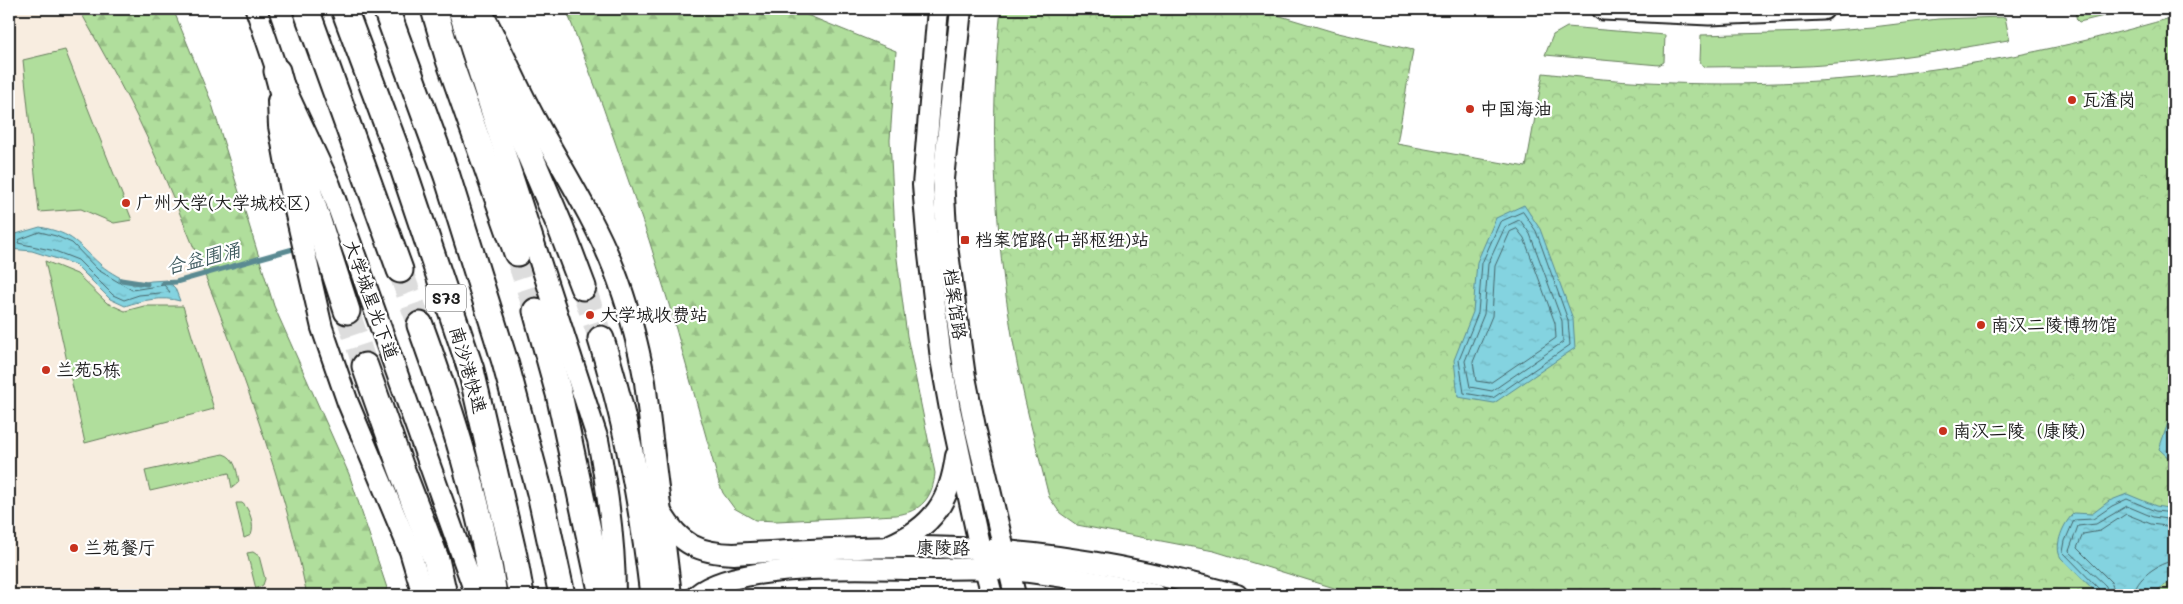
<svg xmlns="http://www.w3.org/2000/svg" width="2183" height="604" font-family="Mali,'LXGW WenKai TC',sans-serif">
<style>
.built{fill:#f8ede0}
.grass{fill:#b0de9c;stroke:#667d5c}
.forest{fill:url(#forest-firs);stroke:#667d5c}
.park{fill:url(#park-crowns);stroke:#667d5c}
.water{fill:url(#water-ripples);stroke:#5a8a92}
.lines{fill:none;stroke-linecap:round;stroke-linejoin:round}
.shore{stroke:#46656a;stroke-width:1}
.stream{stroke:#5a8a92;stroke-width:5}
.highway-tunnel{stroke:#ddd;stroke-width:25;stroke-dasharray:25 12;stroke-linecap:butt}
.secondary-casing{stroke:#1c1c1c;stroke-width:24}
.primary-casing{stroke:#1c1c1c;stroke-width:25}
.highway-casing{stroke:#1c1c1c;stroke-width:29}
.secondary{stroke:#fff;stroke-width:20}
.primary{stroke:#fff;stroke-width:21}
.highway{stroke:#fff;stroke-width:25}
.poi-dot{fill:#c8321e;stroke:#fff;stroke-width:2}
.labels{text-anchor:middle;stroke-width:4.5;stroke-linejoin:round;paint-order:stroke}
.shield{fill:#fff;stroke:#606060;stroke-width:1}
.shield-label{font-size:16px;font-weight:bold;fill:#1c1c1c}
.poi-label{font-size:18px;fill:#1c1c1c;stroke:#fff;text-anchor:start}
.street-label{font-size:18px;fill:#1c1c1c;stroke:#fff}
.water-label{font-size:19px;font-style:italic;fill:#405c61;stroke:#fff}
</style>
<defs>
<pattern id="forest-firs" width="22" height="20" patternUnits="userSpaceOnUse" patternTransform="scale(1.25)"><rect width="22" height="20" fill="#b0de9c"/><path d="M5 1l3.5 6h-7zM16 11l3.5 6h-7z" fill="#97be86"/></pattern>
<pattern id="park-crowns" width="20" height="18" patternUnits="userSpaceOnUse" patternTransform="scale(1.25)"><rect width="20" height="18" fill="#b0de9c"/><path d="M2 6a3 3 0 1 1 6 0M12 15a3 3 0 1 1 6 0" fill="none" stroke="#97be86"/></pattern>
<pattern id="water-ripples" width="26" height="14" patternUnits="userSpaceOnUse" patternTransform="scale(1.25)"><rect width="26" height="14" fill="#84d3e0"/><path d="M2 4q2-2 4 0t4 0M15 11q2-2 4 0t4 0" fill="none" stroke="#71b5c0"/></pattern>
</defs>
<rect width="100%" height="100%" fill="#fff"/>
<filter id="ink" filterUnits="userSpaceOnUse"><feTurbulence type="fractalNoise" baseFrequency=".02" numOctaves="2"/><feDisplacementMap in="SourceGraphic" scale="10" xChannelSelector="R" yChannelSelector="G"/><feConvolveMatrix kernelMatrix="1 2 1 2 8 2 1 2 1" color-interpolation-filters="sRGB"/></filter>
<g filter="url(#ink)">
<polygon class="built" points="9,9 173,9 211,101 274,306 349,474 387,588 383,595 9,595"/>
<g class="grass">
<polygon points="2074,9 2133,9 2079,22 2077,20"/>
<path d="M 2005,17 L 2009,37 L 2008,40 C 1934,53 1858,65 1783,67 C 1757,68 1732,66 1706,67 L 1702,65 L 1700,61 L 1701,35 L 1808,32 L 1873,27 L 1938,19 Z"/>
<polygon points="1567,27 1665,35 1664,62 1659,65 1545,55 1553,35"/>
<polygon points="65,50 132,220 114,223 81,209 39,212 23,60"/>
<polygon points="45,261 77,274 107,303 125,311 144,306 183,306 214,409 85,443"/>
<path d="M 223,454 C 235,457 237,471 239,482 L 232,488 L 229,473 L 150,491 L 145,471 Z"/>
<path d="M 236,503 L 242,503 C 250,508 255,527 251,535 L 244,538 Z"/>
<polygon points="253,552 259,556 265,579 263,585 256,589 247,553"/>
</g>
<g class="forest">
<path d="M 79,9 L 173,9 L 211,101 L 274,306 L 349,474 L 387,588 L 383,595 L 307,595 C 290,510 263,431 233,349 C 210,286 184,222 157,160 C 135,108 106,58 79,9 Z"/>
<path d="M 566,9 L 792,9 L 896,51 L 890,140 L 896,251 L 907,336 L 935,473 C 933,497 921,512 896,515 L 777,521 L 755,520 L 734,508 L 723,493 L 719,483 L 671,311 L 649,240 L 603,107 Z"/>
</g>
<path class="park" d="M 1001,9 L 1257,9 L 1334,32 L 1413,50 L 1397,144 L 1526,167 L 1543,73 C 1760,99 1964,78 2174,17 L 2174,595 L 1357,595 L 1214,551 L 1077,525 L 1060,513 L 1049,497 C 1036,445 1022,394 1013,341 C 994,232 989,120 1001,9 Z"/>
<g class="water">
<polygon points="1524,205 1540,229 1573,319 1575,348 1494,403 1458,397 1454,360 1473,312 1477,262 1496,218"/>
<path d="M 40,227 C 75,234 76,243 101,265 C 110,273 123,279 134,285 L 151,281 L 167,280 L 175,288 L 180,301 C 163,296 142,300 125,306 L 110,299 L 76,265 L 32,251 L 9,249 L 9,236 Z"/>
<polygon points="2174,414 2174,463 2159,449 2168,423"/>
<path d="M 2127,494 L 2156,506 L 2174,509 L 2174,579 L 2150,595 L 2099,595 L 2061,558 C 2053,546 2064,522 2074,513 L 2092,514 L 2109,501 Z"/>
</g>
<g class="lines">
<g class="shore">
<polygon points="1523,212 1536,231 1568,320 1570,345 1493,398 1464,393 1459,360 1478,313 1482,263 1500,222"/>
<polygon points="1520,220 1530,234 1562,321 1563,342 1492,391 1470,387 1465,361 1484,314 1488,264 1505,227"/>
<polygon points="1517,229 1524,238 1555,323 1556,338 1490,383 1476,381 1473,362 1492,316 1495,266 1510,232"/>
<polygon points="40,232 56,236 72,243 98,270 132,290 164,285 170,292 139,295 124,300 113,295 78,260 55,251 18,243 19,240"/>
<polyline points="2102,595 2100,590 2063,552 2065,541 2074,520 2093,519 2112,506 2127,499 2155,511 2174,513"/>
<polyline points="2108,595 2106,586 2069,551 2078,526 2096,524 2127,506 2153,517 2174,520"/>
<polyline points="2116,595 2111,582 2077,548 2083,534 2100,531 2126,514 2151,524 2174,527"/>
<path d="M 2134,595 C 2135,579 2159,562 2174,561"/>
</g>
<g class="stream">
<polyline points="121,280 147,284"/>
<polyline points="163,283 176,282 293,249"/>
</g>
<g class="highway-tunnel">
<polyline points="517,253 536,311"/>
<polyline points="400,270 420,325"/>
<polyline points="583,287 601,339"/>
<polyline points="347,311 365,366"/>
</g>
<defs>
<g id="secondary">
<polyline points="256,9 277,71 330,185 476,595"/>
<path d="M 480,9 C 500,44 515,82 534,117 C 561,167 593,216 614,269 C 628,305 638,344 645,382 L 671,595"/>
<polyline points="938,9 923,185 928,246 941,359 950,409 980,549 992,595"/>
<polyline points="961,9 943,179 947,246 965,377 975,427 1015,595"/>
<path d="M 460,15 L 598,440 C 608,492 615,543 615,595"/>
<polyline points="278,101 279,126 292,197 322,328 348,403 410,551 423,595"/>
<path d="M 662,514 C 681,545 699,553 734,554 C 823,549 914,543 1003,551 C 1082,557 1161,574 1237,595"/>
<path d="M 890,545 C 933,527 950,501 956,456"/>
<path d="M 697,595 C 739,561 868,569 923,569 C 952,569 982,567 1010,570 C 1059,575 1108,584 1156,595"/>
</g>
<polyline id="primary" points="1603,9 1709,14 1823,9"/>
<g id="highway">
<polyline points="306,9 400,270"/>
<polyline points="344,9 402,165 471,370 514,556 521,595"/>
<polyline points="386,9 447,176 505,362 540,493 562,595"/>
<polyline points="434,9 449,60 517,253"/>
<polyline points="468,9 560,226 583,287"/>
<polyline points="277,71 310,196 347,311"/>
<polyline points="536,311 559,394 602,595"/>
<path d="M 420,325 C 452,413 480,502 494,595"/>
<path d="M 601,339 C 627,422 643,509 653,595"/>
<polyline points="365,366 401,468 436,559 444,595"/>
</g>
</defs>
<use href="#secondary" class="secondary-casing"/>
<use href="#primary" class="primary-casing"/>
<use href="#highway" class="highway-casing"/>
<use href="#secondary" class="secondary"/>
<use href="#primary" class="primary"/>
<use href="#highway" class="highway"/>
</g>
</g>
<g class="poi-dot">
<circle cx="2072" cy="100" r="5"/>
<circle cx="1470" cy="109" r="5"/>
<circle cx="126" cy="203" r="5"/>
<rect x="960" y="235" width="10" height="10" rx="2.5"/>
<circle cx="590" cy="315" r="5"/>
<circle cx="1981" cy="325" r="5"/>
<circle cx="46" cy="370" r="5"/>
<circle cx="1943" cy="431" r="5"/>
<circle cx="74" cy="548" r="5"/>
</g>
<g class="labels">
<rect class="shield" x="426" y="284.5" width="40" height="27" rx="4"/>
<g class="shield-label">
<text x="446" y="304">S73</text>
</g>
<g class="poi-label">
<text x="2082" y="106">瓦渣岗</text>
<text x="1480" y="115">中国海油</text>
<text x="136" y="209">广州大学(大学城校区)</text>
<text x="975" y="246">档案馆路(中部枢纽)站</text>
<text x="600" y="321">大学城收费站</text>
<text x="1991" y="331">南汉二陵博物馆</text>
<text x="56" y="376">兰苑5栋</text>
<text x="1953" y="437">南汉二陵（康陵）</text>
<text x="84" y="554">兰苑餐厅</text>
</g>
<g class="street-label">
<text transform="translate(371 300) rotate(70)" y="6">大学城星光下道</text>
<text transform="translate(955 304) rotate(82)" y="6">档案馆路</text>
<text transform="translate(468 370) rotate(74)" y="6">南沙港快速</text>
<text transform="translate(943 548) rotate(1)" y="6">康陵路</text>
</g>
<g class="water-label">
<text transform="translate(203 258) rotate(-14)" y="7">合益围涌</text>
</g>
</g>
<rect width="2183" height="604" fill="none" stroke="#fff" stroke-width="30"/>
<rect x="15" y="15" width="2153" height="574" fill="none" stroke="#1c1c1c" stroke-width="2" filter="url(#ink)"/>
</svg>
